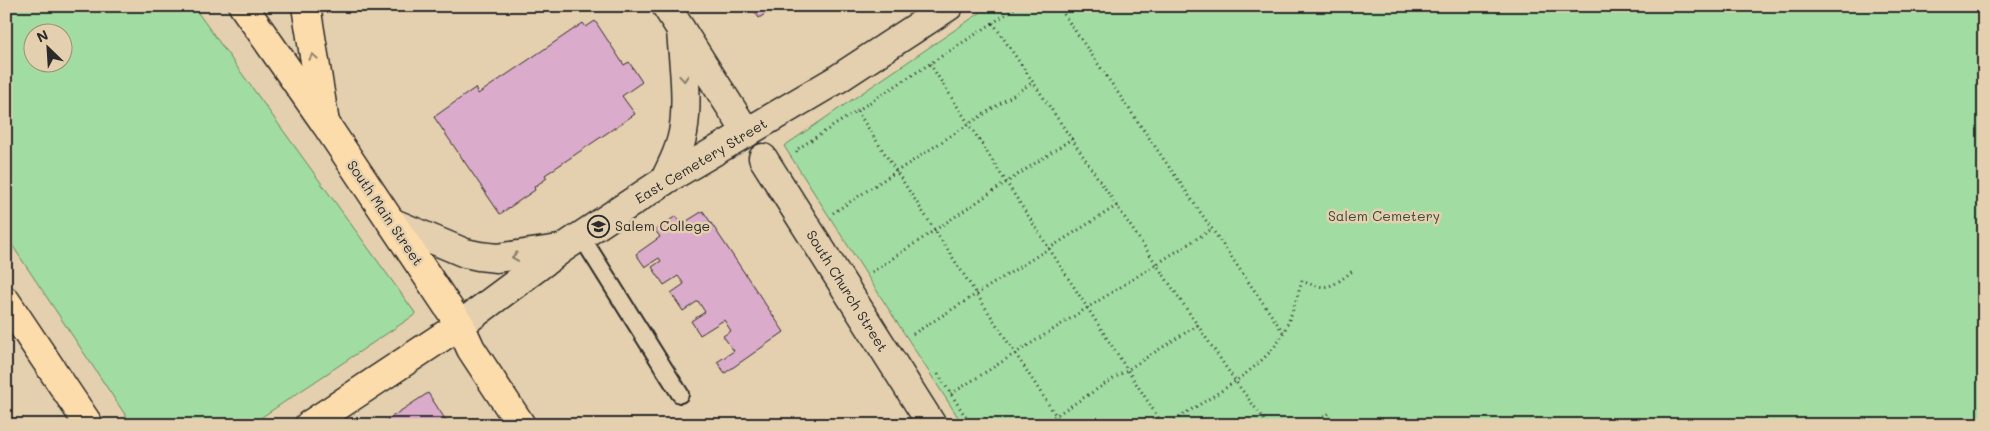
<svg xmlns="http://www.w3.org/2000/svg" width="1990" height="431" font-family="Mali,sans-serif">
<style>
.green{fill:#a1dca2;stroke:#668466;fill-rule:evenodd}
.building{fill:#dbabcb;stroke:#2b2b2b}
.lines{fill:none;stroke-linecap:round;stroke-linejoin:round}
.lane-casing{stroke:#2b2b2b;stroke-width:20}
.street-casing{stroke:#2b2b2b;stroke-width:31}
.secondary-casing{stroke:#2b2b2b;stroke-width:31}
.primary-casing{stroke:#2b2b2b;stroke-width:31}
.highway-casing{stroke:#2b2b2b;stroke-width:31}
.path{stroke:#2b2b2b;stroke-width:3;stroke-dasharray:1 4;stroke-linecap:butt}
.lane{stroke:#e4d0ae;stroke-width:16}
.street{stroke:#e4d0ae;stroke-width:28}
.secondary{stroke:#e4d0ae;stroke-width:28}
.primary{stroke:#fddcac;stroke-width:28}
.highway{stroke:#fddcac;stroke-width:28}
.oneway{stroke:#94846c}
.oneway2{stroke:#887e6c}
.labels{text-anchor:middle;stroke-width:5;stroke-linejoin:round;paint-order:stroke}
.street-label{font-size:14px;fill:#2b2b2b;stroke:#e4d0ae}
.park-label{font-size:14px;fill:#3d463d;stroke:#e4d0ae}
.poi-label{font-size:14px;fill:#2b2b2b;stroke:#e4d0ae;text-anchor:start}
</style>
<rect width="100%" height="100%" fill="#e4d0ae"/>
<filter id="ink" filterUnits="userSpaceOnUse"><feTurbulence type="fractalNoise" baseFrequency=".02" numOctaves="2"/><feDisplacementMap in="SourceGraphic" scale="10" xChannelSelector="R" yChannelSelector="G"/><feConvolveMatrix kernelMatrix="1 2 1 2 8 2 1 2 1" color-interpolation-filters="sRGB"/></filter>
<g filter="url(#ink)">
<g class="green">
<path d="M 6,6 L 193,6 L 416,314 L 250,425 L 132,425 L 6,236 ZM 32,32 L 62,32 L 62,62 L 32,62 Z"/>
<polygon points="990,6 1984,6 1984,425 963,425 784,146"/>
</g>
<g class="building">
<polygon points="751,6 777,6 759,18"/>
<polygon points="595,21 624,65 629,62 642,82 622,96 635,114 545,175 547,178 534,187 535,190 500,214 434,117 475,88 478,94 583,23 586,27"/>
<polygon points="703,211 784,332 725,373 717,362 734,351 723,336 731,331 724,320 700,335 691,321 705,312 698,301 683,311 671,293 684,284 678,276 664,285 652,267 661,261 659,258 645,267 636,254 660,237 655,230 676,216 682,224"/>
<polygon points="428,393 449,425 379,425"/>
</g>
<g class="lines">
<defs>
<polyline id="lane" points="581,236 680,394"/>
<polyline id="street" points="763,158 932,425"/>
<g id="secondary">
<polyline points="666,6 747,133"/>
<path d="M 664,181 C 673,163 682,145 684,126 C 688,95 683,61 681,30"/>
<polyline points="391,222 465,253 479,256 497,258 559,249"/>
<polyline points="460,325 563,248 664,181 836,80 949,6"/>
</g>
<g id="primary">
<polyline points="243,6 325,123 460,325 471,349 521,425"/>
<polyline points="6,301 89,425"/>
<polyline points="309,425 460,325"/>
</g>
<polyline id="highway" points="306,6 325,123"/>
</defs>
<use href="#lane" class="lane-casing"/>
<use href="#street" class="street-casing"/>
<use href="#secondary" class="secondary-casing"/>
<use href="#primary" class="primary-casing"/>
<use href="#highway" class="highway-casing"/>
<g class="path">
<polyline points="1018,6 993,23 1236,382 1268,425"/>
<polyline points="1058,6 1283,332"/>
<polyline points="930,64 1163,425"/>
<polyline points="857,111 1062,425"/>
<polyline points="797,152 796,150 993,23"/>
<polyline points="833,213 1033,82"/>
<polyline points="872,272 1073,138"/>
<polyline points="913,334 1118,205"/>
<polyline points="938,374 971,425"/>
<polyline points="951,394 1212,229"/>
<polyline points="1041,425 1199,324"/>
<path d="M 1166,425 C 1201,403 1258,373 1280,339 C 1290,322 1296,300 1302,281 C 1329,292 1333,286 1355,269"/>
<polyline points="1311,425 1330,413"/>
</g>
<use href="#lane" class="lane"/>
<use href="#street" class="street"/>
<use href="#secondary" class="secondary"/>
<use href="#primary" class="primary"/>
<use href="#highway" class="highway"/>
</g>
<defs><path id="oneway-chevron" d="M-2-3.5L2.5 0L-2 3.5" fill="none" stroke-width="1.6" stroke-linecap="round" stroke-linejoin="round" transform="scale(1.25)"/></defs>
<use class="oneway" href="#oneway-chevron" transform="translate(313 57) rotate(-100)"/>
<g class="oneway2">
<use href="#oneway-chevron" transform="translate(684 78) rotate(86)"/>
<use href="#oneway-chevron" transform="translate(515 257) rotate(172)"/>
</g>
</g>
<defs>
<symbol id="university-ring" viewBox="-11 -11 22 22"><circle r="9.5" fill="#e4d0ae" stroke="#2b2b2b" stroke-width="1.5"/><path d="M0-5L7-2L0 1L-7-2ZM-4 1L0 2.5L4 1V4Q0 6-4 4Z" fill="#2b2b2b"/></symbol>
</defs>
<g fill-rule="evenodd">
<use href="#university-ring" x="586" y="214" width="25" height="25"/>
</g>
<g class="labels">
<g class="street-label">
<text transform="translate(701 161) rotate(-31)" y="5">East Cemetery Street</text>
<text transform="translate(385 213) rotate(56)" y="5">South Main Street</text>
<text transform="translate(847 291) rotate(58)" y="5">South Church Street</text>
</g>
<g class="park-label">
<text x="1384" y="221">Salem Cemetery</text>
</g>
<g class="poi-label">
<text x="615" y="231">Salem College</text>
</g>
</g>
<rect width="1990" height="431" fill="none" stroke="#e4d0ae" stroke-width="25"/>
<rect x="12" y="12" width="1965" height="406" fill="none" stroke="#2b2b2b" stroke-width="2" filter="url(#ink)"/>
<g transform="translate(48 48) rotate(335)"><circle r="24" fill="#e4d0ae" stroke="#9a8e7a"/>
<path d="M0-4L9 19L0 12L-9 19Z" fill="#2b2b2b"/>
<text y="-8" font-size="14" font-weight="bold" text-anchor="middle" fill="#2b2b2b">N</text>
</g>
</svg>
